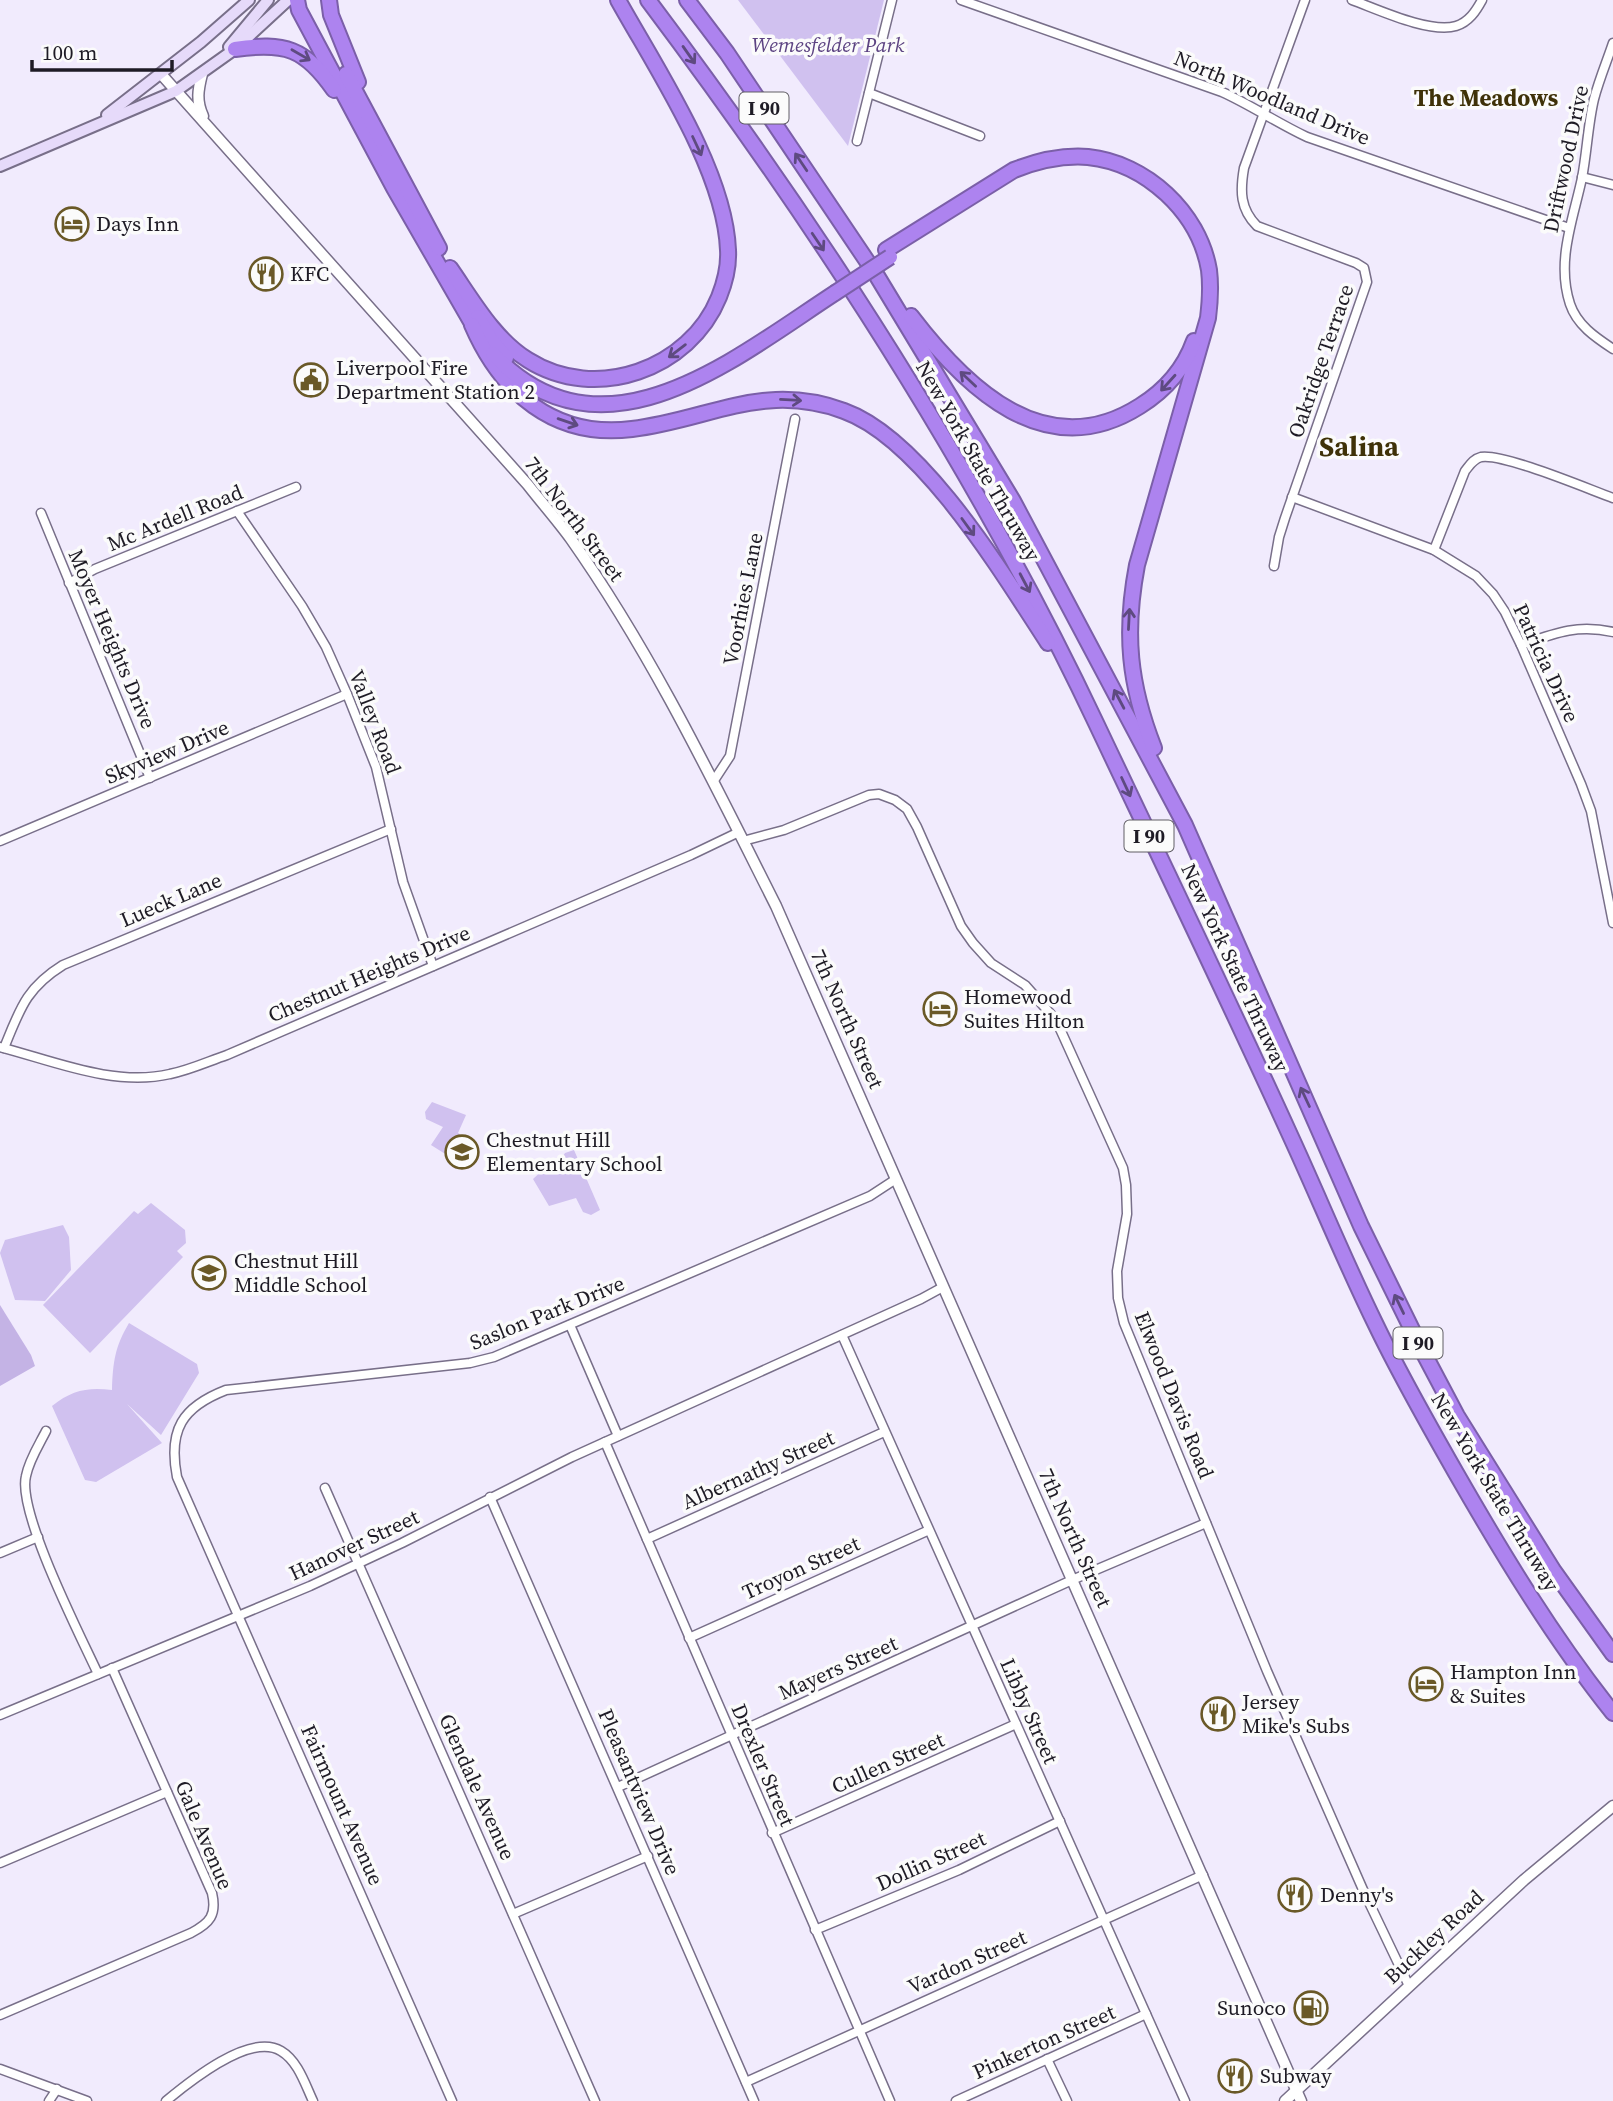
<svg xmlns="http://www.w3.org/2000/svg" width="1613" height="2101" font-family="'Source Serif 4',serif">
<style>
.green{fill:#d0c1ef}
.forest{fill:#c4b3e5}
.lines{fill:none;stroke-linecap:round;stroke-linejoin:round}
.minor-casing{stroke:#786f89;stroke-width:11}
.tertiary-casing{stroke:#786f89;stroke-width:13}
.secondary-casing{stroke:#786f89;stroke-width:14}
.motorway-casing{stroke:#7b5fa8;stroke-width:18}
.minor{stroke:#fff;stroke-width:8}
.tertiary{stroke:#fff;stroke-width:10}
.secondary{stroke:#e6dafa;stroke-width:10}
.motorway{stroke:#ad83ef;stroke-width:14}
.motorway-bridge-casing{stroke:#7b5fa8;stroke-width:18;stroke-linecap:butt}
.motorway-bridge{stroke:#ad83ef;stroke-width:14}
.oneway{stroke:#5e4a80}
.labels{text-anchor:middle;stroke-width:7;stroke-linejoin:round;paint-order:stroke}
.shield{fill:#fbfbfb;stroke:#605e65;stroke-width:2}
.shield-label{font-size:19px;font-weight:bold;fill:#1e1b25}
.park-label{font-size:21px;font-style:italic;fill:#5c4382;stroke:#fbfbfb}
.street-label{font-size:21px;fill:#1e1b25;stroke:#fbfbfb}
.poi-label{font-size:21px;fill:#1e1b25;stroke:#fbfbfb;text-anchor:start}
.neighbourhood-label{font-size:23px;font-weight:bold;fill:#3f3208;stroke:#fbfbfb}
.district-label{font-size:28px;font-weight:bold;fill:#3f3208;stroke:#fbfbfb}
</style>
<rect width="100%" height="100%" fill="#f1ebfd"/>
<g class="green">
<polygon points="738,0 884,0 848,146"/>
<polygon points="432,1102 466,1115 458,1133 470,1141 458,1162 431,1145 443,1127 426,1119 425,1112"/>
<polygon points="574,1150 600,1210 591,1215 583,1212 576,1198 549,1206 533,1179 545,1168 556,1167 565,1153"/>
<polygon points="151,1203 185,1230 186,1243 177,1251 183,1257 90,1353 43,1305 134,1211 138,1214"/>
<polygon points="63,1225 69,1237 71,1270 45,1301 15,1300 0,1253 5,1240"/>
<path d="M 129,1323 L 197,1364 L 199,1373 L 161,1435 L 127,1404 L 162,1443 L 96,1482 L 85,1480 L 52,1406 C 72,1390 88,1387 112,1390 C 113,1361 115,1347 129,1323 Z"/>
</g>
<polygon class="forest" points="0,1305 31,1355 35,1366 0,1386"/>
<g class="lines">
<defs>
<g id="minor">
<path d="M 961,0 L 1222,92 C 1251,105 1277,123 1307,137 L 1569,228"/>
<path d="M 1352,0 C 1377,9 1430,34 1456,26 C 1469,22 1476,11 1482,0"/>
<path d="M 1613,43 C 1607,61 1599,80 1594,99 C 1588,124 1587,152 1582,178 C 1573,220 1556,261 1570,304 C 1577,325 1595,337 1613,349"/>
<polyline points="869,93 980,136"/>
<polyline points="857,141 892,0"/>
<polyline points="1582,177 1613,185"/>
<polyline points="1292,497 1434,550 1476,576 1493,594 1505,612 1521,645 1581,784 1591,811 1613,923"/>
<polyline points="237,511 302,606 326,647 347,694 376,767 403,882 433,966"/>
<polyline points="41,513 150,778"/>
<path d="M 1434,550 L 1465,471 C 1470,465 1473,459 1481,457 C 1503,453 1588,489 1613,498"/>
<path d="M 1274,566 L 1279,537 L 1285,518 L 1367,282 L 1364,268 L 1356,263 L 1257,226 C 1240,209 1240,191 1244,168 L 1305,0"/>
<polyline points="69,583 95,569 296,487"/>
<path d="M 1521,645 C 1555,633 1577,624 1613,632"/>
<polyline points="713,782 730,756 795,419"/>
<polyline points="0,841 347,694"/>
<polyline points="743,841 784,830 869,795 879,794 895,800 907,809 917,827 961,926 973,943 991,963 1025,985 1056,1020 1123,1168 1126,1185 1127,1214 1117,1271 1118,1298 1124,1323 1267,1671 1364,1892 1409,1986"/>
<path d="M 0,1047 C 54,1061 114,1087 170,1074 C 190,1070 209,1061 227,1055 L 691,855 L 739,832"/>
<path d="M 4,1048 C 20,1009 26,988 63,965 L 391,829"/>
<polyline points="570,1325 618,1436"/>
<polyline points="842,1335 1185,2101"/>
<path d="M 46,1431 C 39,1445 29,1460 26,1476 C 17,1512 80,1635 98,1674"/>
<polyline points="605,1442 890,2101"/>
<polyline points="325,1488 595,2101"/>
<polyline points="490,1497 754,2101"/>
<polyline points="647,1539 884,1432"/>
<polyline points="0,1553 38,1537"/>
<polyline points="689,1638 927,1531"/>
<polyline points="0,1715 310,1586 402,1543 572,1457 921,1299 943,1287"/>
<polyline points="618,1787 1072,1580 1206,1523"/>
<polyline points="772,1833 1016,1724"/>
<polyline points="0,1863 167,1792"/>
<polyline points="513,1914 648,1856"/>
<polyline points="815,1930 959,1870 1060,1821"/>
<path d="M 0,2015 L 191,1933 C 210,1923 217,1915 212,1893 L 112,1668"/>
<polyline points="1047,2059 1067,2101"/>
<polyline points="0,2069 87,2101"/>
<polyline points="746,2082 1203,1875"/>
<polyline points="49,2101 57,2089"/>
<path d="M 166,2101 C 189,2082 250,2032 281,2051 C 298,2061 305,2084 313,2101"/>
<path d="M 452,2101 L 177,1477 C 168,1430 182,1407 226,1390 L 470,1363 L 494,1357 L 870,1196 L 896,1179"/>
<polyline points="956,2101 1146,2014"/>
</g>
<g id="tertiary">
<path d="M 161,74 L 528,485 C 542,503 558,521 571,539 C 652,654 713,781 776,906 L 1301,2101"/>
<path d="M 202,74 C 198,90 196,101 203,116"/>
<polyline points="1285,2101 1524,1880 1613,1806"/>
</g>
<g id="secondary">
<polyline points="229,47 268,0"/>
<polyline points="107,115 201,42 249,0"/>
<polyline points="0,166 176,91 235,49 288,0"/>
</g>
<g id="motorway">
<polyline points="297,0 299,10 394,188 477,332"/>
<polyline points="329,0 331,15 358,82"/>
<path d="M 648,0 C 818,226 975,467 1096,723 C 1161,860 1227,997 1290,1135 C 1319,1198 1345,1262 1376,1325 C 1400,1375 1428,1424 1456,1473 C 1503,1555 1554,1639 1613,1713"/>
<polyline points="687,0 727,53 877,276 1013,501 1185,825 1361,1226 1421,1348 1457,1416 1553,1570 1613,1654"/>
<path d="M 235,49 C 285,42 305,48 334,90"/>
<polyline points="346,74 439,248"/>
<path d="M 886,250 L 1014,170 C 1037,161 1063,155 1088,157 C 1146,163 1199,212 1209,270 C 1211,286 1210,302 1208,318 L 1137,565 C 1124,633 1129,684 1154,748"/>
<path d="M 450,268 C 473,301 494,339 528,360 C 596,403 690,369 719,297 C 725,282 729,267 728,250 C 725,171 657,70 618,0"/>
<path d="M 911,316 C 966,388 1046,466 1140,406 C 1164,391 1184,369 1194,341"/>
<polyline points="478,317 490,339 506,358"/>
<path d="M 472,325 C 501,392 554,439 632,429 C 709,420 763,381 844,411 C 922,439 1003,574 1048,643"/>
<path d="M 493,354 C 602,470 735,358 835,293"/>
</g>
</defs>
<use href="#minor" class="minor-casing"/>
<use href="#tertiary" class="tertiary-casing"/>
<use href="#secondary" class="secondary-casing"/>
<use href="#motorway" class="motorway-casing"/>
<use href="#minor" class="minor"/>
<use href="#tertiary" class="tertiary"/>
<use href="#secondary" class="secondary"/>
<use href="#motorway" class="motorway"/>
<defs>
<polyline id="motorway-bridge" points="835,293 890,257"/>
</defs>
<use href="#motorway-bridge" class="motorway-bridge-casing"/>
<use href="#motorway-bridge" class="motorway-bridge"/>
</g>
<defs><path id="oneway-shaft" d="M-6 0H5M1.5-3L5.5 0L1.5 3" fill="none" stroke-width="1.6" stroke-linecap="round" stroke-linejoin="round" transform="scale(1.75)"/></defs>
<g class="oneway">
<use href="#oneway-shaft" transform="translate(301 55) rotate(30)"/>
<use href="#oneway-shaft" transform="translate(689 55) rotate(55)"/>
<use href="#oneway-shaft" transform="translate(697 146) rotate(65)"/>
<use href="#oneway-shaft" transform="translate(801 162) rotate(-124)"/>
<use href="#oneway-shaft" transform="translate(818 242) rotate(56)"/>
<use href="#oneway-shaft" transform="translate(677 351) rotate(143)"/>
<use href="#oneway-shaft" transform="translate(968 379) rotate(-137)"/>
<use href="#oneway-shaft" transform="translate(1168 383) rotate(132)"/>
<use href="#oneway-shaft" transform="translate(791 400) rotate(3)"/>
<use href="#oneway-shaft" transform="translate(568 422) rotate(19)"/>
<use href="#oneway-shaft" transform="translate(968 527) rotate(54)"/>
<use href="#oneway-shaft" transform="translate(1025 583) rotate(62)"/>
<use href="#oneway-shaft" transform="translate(1129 619) rotate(-87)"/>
<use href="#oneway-shaft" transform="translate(1119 699) rotate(-118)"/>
<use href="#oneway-shaft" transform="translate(1126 787) rotate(65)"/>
<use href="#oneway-shaft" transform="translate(1305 1097) rotate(-115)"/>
<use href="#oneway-shaft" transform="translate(1399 1304) rotate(-116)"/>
</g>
<defs>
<symbol id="hotel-ring" viewBox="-11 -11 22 22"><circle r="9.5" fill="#fbfbfb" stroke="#6a5927" stroke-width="1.5"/><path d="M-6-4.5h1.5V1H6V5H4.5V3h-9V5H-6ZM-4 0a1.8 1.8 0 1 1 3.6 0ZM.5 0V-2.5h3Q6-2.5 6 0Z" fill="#6a5927"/></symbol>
<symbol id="restaurant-ring" viewBox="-11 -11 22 22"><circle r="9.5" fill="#fbfbfb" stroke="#6a5927" stroke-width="1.5"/><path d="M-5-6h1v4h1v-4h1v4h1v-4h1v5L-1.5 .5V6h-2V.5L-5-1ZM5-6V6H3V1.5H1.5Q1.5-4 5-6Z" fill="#6a5927"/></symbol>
<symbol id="civic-ring" viewBox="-11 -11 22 22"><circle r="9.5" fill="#fbfbfb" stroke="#6a5927" stroke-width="1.5"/><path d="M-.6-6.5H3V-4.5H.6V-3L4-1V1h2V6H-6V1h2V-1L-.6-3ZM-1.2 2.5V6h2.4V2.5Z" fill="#6a5927"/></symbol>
<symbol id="school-ring" viewBox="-11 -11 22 22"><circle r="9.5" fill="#fbfbfb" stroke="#6a5927" stroke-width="1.5"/><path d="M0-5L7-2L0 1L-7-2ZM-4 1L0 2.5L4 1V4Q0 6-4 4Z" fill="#6a5927"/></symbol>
<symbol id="fuel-ring" viewBox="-11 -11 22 22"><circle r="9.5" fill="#fbfbfb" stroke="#6a5927" stroke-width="1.5"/><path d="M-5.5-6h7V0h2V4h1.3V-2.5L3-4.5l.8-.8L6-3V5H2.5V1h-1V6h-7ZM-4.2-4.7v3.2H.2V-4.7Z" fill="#6a5927"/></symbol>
</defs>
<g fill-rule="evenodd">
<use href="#hotel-ring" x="53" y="205" width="38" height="38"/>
<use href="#restaurant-ring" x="247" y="255" width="38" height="38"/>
<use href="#civic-ring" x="292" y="361" width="38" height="38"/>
<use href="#hotel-ring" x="921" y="990" width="38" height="38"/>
<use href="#school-ring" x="443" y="1133" width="38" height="38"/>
<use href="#school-ring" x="190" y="1254" width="38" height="38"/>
<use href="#hotel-ring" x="1407" y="1665" width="38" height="38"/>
<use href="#restaurant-ring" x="1199" y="1695" width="38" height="38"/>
<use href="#restaurant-ring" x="1276" y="1876" width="38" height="38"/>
<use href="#fuel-ring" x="1292" y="1989" width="38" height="38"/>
<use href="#restaurant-ring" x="1216" y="2057" width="38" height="38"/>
</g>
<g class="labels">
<g class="shield">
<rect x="739.5" y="92.5" width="49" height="31" rx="5"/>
<rect x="1124.5" y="820.5" width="49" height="31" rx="5"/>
<rect x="1393.5" y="1327.5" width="49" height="31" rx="5"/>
</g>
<g class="shield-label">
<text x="764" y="115">I 90</text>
<text x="1149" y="843">I 90</text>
<text x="1418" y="1350">I 90</text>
</g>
<g class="park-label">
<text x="828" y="52">Wemesfelder Park</text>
</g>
<g class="street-label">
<text transform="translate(1272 98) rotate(23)" y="7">North Woodland Drive</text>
<text transform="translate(1566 159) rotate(-78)" y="7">Driftwood Drive</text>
<text transform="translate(1321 361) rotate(-71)" y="7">Oakridge Terrace</text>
<text transform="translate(978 461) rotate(60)" y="7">New York State Thruway</text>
<text transform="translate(175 518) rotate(-22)" y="7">Mc Ardell Road</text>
<text transform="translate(574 519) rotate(53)" y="7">7th North Street</text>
<text transform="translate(743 599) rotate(-79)" y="7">Voorhies Lane</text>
<text transform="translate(112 639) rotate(67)" y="7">Moyer Heights Drive</text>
<text transform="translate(1546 663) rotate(65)" y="7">Patricia Drive</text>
<text transform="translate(375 722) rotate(69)" y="7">Valley Road</text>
<text transform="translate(167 752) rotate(-23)" y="7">Skyview Drive</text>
<text transform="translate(171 900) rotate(-23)" y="7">Lueck Lane</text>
<text transform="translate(1235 968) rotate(65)" y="7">New York State Thruway</text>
<text transform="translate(369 974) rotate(-23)" y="7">Chestnut Heights Drive</text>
<text transform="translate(847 1019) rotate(66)" y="7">7th North Street</text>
<text transform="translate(547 1313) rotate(-22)" y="7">Saslon Park Drive</text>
<text transform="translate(1174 1395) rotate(68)" y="7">Elwood Davis Road</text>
<text transform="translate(758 1470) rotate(-24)" y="7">Albernathy Street</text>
<text transform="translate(1495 1492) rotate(59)" y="7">New York State Thruway</text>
<text transform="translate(1075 1538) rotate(66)" y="7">7th North Street</text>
<text transform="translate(354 1545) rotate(-25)" y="7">Hanover Street</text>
<text transform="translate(801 1568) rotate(-24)" y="7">Troyon Street</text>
<text transform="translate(838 1668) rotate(-24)" y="7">Mayers Street</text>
<text transform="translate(1029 1711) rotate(66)" y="7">Libby Street</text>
<text transform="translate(888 1763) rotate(-24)" y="7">Cullen Street</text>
<text transform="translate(763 1765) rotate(67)" y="7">Drexler Street</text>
<text transform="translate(477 1787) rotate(66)" y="7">Glendale Avenue</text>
<text transform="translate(639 1792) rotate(67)" y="7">Pleasantview Drive</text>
<text transform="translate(342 1805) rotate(66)" y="7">Fairmount Avenue</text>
<text transform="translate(204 1835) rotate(67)" y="7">Gale Avenue</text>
<text transform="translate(931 1861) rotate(-24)" y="7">Dollin Street</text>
<text transform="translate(1434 1937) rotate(-43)" y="7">Buckley Road</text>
<text transform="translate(967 1962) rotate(-24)" y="7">Vardon Street</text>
<text transform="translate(1044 2042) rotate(-24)" y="7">Pinkerton Street</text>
</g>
<g class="poi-label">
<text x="96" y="231">Days Inn</text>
<text x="290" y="281">KFC</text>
<text x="336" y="375">Liverpool Fire<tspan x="336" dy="24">Department Station 2</tspan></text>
<text x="964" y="1004">Homewood<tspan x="964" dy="24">Suites Hilton</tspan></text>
<text x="486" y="1147">Chestnut Hill<tspan x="486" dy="24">Elementary School</tspan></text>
<text x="234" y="1268">Chestnut Hill<tspan x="234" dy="24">Middle School</tspan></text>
<text x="1450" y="1679">Hampton Inn<tspan x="1450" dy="24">&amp; Suites</tspan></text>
<text x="1242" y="1709">Jersey<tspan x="1242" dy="24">Mike's Subs</tspan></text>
<text x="1320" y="1902">Denny's</text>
<text x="1286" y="2015" text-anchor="end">Sunoco</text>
<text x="1260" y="2083">Subway</text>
</g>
<g class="neighbourhood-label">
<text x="1486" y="106">The Meadows</text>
</g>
<g class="district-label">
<text x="1359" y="456">Salina</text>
</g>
</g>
<path d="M32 60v10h140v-10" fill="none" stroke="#1e1b25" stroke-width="3.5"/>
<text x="42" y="60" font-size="21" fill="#1e1b25" stroke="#fbfbfb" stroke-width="5" paint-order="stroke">100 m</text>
</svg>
